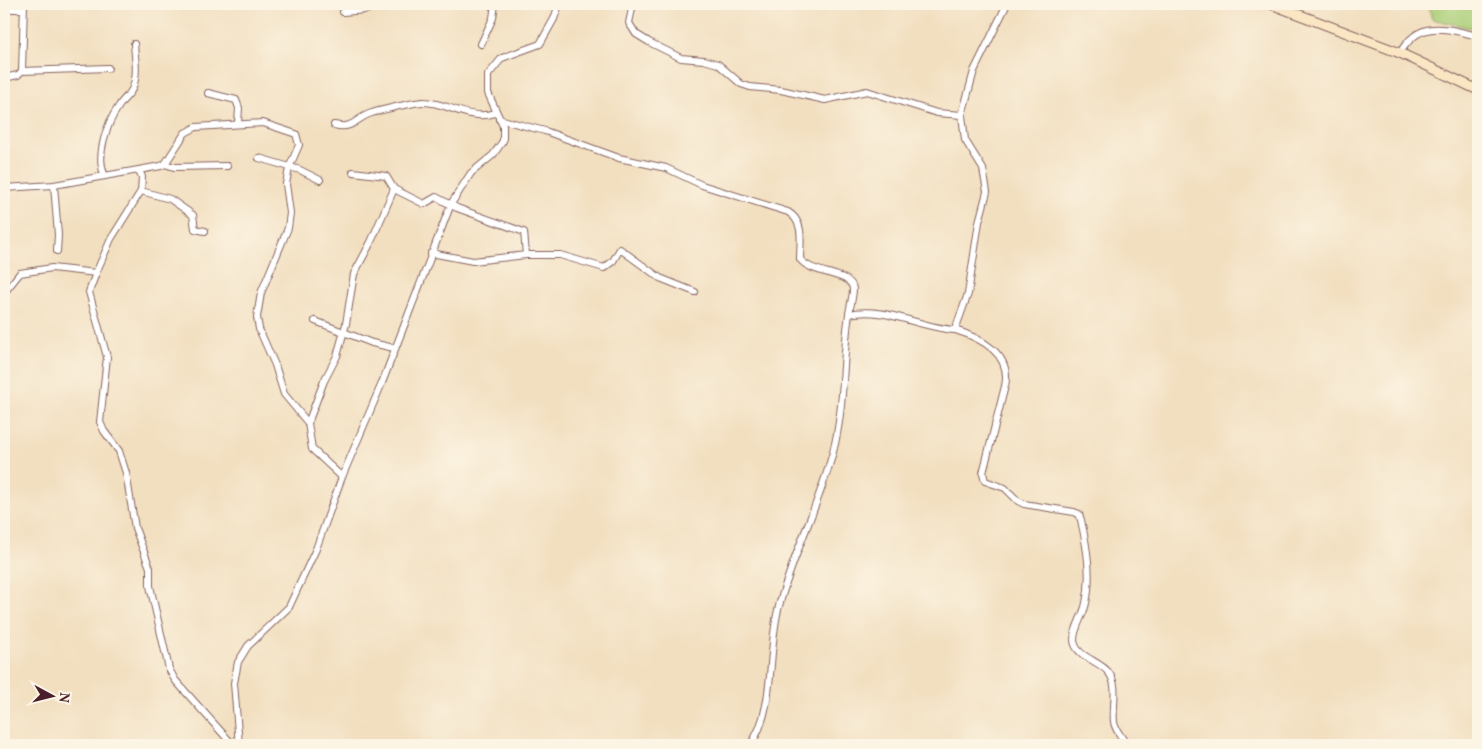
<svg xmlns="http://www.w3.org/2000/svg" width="1482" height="749" font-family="Vollkorn,serif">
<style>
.green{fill:#abcf78;stroke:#7a7752}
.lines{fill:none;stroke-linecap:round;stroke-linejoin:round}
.street-casing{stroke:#85625f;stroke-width:8}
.secondary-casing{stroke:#85625f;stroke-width:11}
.street{stroke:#fff;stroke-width:6}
.secondary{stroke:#fbe6c4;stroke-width:9}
</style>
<rect width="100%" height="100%" fill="#fcf5e5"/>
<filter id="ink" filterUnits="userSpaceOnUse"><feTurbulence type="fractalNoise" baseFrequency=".02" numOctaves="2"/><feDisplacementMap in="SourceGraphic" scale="10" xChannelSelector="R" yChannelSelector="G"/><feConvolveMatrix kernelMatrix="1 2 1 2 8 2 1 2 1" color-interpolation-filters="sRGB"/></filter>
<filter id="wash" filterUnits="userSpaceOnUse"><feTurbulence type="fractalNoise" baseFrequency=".0096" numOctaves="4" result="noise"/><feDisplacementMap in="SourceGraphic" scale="20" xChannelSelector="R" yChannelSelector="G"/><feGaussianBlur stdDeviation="1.12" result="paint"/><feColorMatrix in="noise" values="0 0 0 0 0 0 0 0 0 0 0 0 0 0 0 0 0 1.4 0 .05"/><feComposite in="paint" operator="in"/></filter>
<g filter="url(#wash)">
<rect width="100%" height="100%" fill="#f2dfc0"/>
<polygon class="green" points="1428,4 1478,4 1478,30 1432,19"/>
</g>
<g filter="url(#ink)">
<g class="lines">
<defs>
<g id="street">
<polyline points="633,4 629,23 636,34 649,42 681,58 704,60 718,64 741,84 750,87 781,90 825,100 867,91 937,113 962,115"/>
<polyline points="4,9 23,9"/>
<polyline points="343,12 365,10 384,4"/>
<polyline points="481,44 493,18 495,4"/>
<path d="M 1400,53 C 1420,18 1446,29 1478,36"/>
<polyline points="22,71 108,68"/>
<polyline points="4,78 18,75 22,71 24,4"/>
<polyline points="208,93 236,100 239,108 238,123"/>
<path d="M 499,119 L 545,131 L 619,158 L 666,168 L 702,185 L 788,212 C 805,222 800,242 800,259 C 811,275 852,272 853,289 C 853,297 850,306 849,314"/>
<path d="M 334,125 C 354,130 355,118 372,113 C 381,110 415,102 424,102 C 446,102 471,122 495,113"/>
<polyline points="259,158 300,170 320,180"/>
<polyline points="165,164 174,167 227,166"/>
<path d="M 105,176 C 95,156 107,123 119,106 C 123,99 131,94 133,87 C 138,74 135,58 134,44"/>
<polyline points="54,185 58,235 57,251"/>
<polyline points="4,188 54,185 161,166 165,164 185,133 196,127 263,123 296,134 299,145 289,168 286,184 290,213 288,228 261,293 257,317 259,329 275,365 284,394 308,423"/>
<polyline points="394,189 424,204 436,197 457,208 524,232 526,255"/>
<polyline points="141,191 170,199 193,215 195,229 205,231"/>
<polyline points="431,253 473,261 526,255 560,255 604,268 613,261 620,249 660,278 695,292"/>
<polyline points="96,273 111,239 141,191 142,177 139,170"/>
<polyline points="4,293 20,273 52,268 96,273 89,292 107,357 100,422 104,431 119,451 126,473 135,528 150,568 150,586 169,669 175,680 233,745"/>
<polyline points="315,321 372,343 394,348"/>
<path d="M 955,330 C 981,338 1012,354 1005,386 L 983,473 L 985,481 L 1005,488 L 1018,501 L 1024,504 L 1074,512 L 1079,514 L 1081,520 C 1087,547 1092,576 1086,603 C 1084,615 1074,627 1074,640 C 1075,657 1101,661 1109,673 C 1119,686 1112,706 1114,722 C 1115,731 1123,737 1126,745"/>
<polyline points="342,477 312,449 308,423 324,381 337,356 346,324 354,274 371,242 394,189 386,176 353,172"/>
<polyline points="239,745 234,683 238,662 248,646 289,607 316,549 342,477 382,383 451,204 471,173 493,155 503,141 503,126 488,93 488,75 502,58 540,44 554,19 559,4"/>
<path d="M 750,745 C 776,711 767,648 779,606 C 793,554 819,505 833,452 C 845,406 842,360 849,314 C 886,306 919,328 955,330 L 968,294 L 979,222 L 987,192 L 983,169 L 965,140 L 962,115 L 974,71 L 1007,4"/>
</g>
<polyline id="secondary" points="1271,4 1400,53 1478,90"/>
</defs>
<use href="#street" class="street-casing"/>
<use href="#secondary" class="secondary-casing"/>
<use href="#street" class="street"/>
<use href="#secondary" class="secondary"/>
</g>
</g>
<rect width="1482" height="749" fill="none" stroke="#fcf5e5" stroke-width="20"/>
<g transform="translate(52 696) rotate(97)" stroke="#fcf5e5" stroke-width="4" paint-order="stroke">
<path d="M0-4L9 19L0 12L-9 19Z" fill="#4a1f2b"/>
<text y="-8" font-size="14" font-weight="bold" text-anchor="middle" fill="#4a1f2b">N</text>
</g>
</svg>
